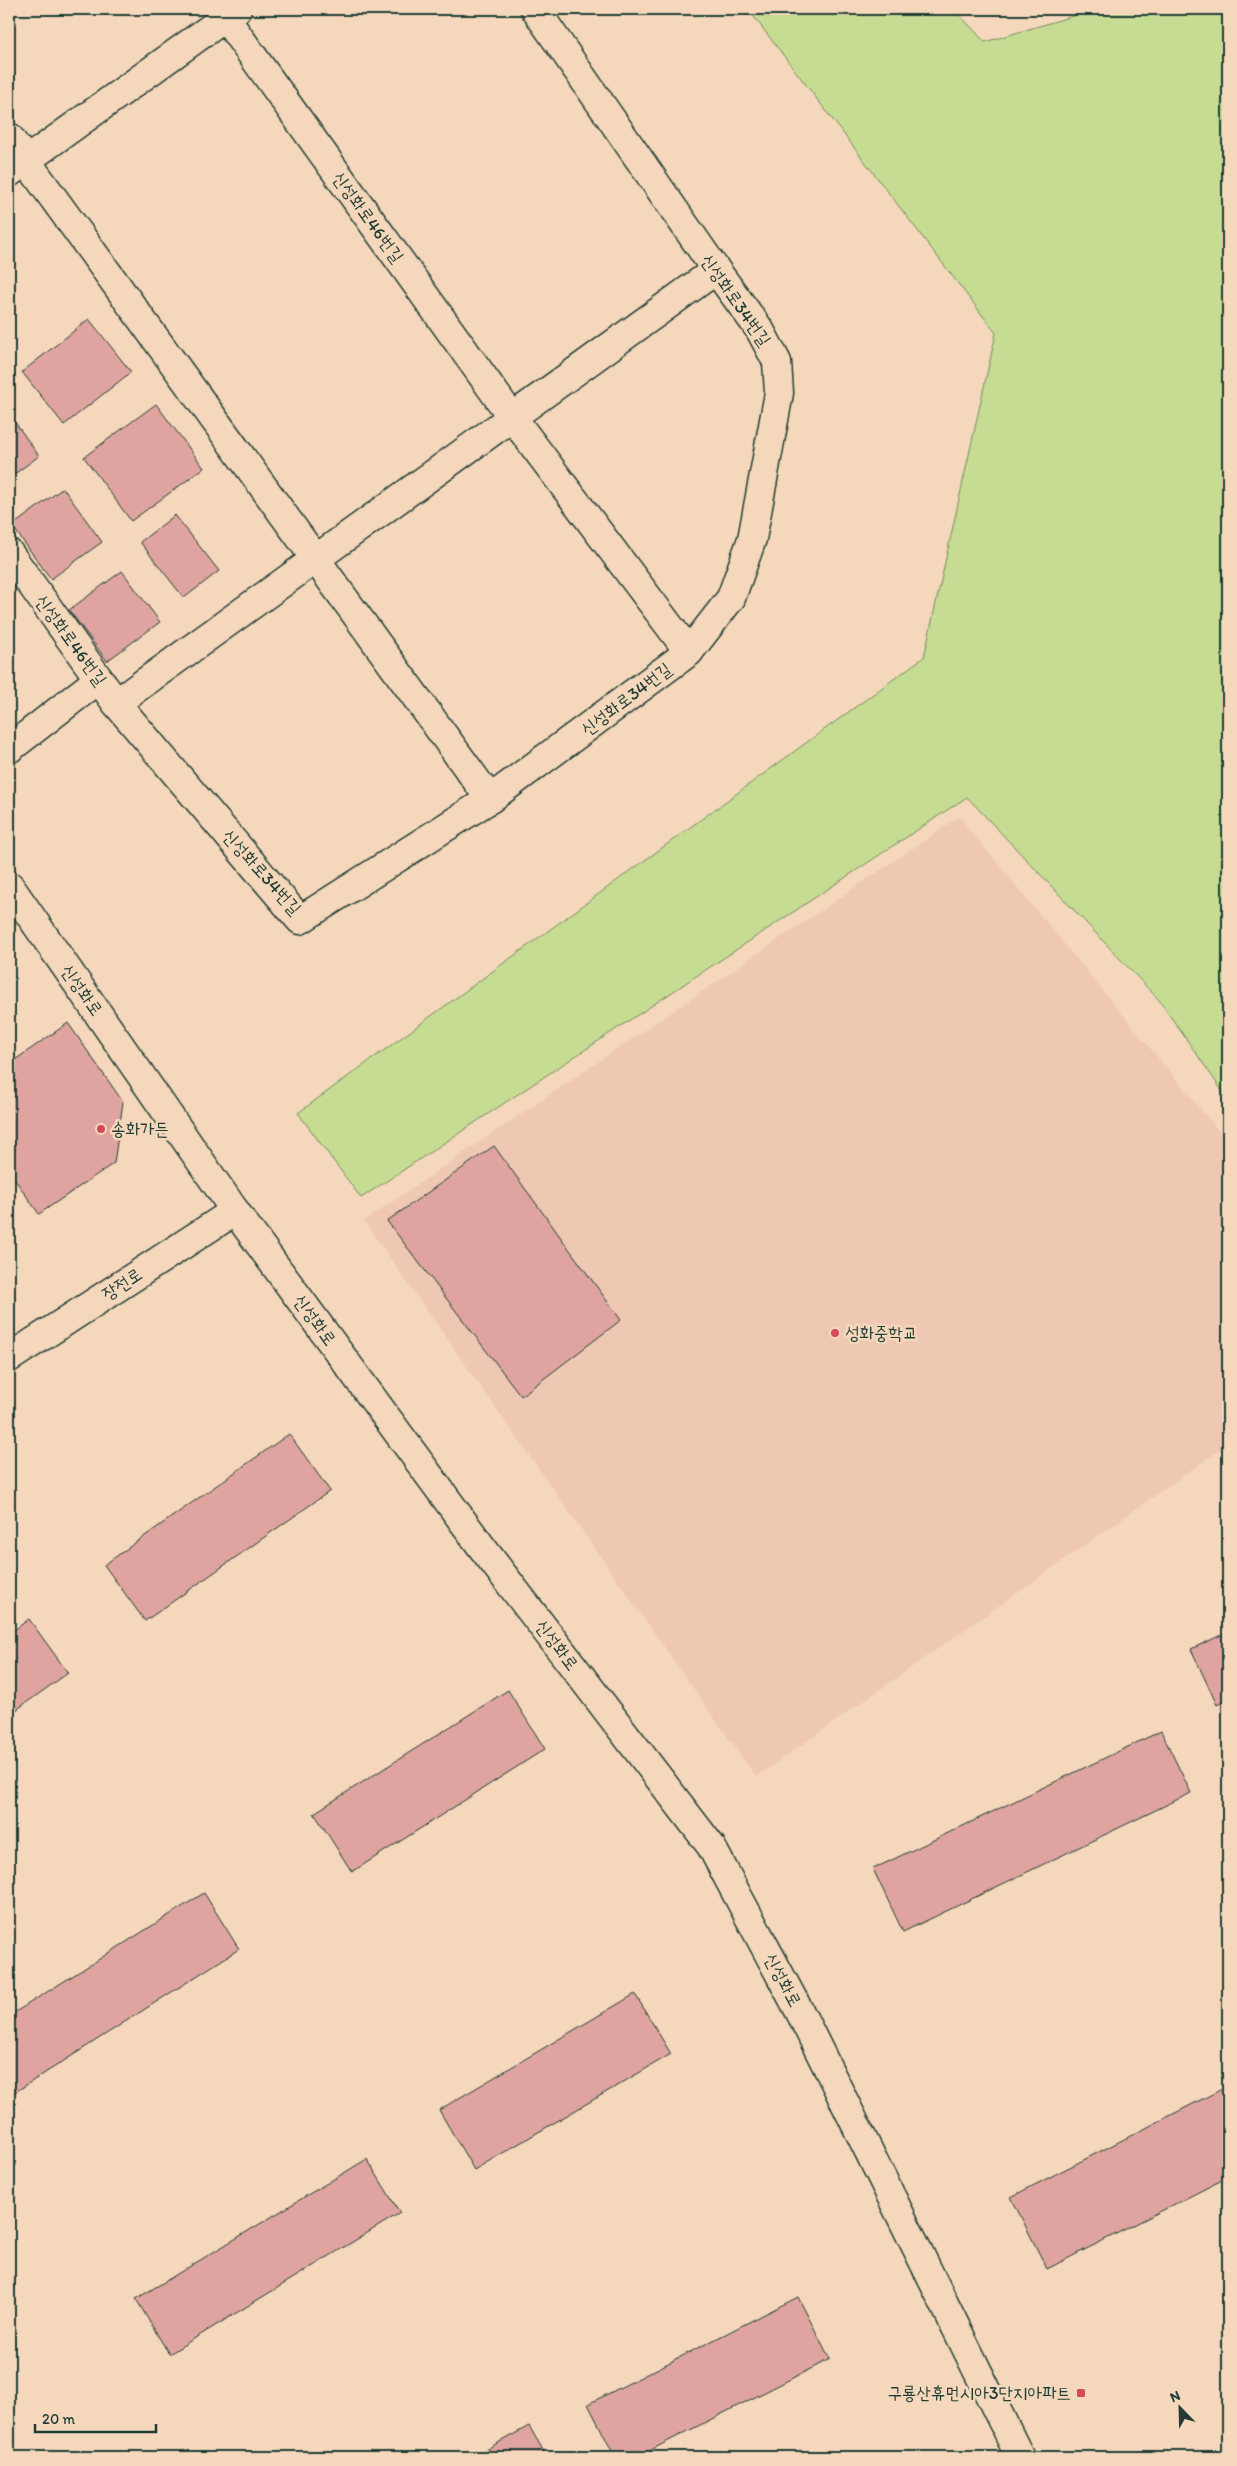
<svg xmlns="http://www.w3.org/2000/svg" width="1237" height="2466" font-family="Itim,'Poor Story',sans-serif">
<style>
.built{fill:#eec8b3}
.green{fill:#c6dc92;stroke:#728c63}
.building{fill:#dfa4a0;stroke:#1f3d34}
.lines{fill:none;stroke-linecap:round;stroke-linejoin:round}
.street-casing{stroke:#1f3d34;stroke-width:31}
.secondary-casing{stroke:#1f3d34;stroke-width:31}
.street{stroke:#f5d7bb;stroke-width:28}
.secondary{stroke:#f5d7bb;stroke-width:28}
.poi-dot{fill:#d1495b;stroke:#f5d7bb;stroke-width:2}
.labels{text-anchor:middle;stroke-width:5;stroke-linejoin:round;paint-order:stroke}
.street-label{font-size:18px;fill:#1f3d34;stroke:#f5d7bb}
.poi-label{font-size:18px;fill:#1f3d34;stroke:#f5d7bb;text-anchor:start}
</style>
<rect width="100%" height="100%" fill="#f5d7bb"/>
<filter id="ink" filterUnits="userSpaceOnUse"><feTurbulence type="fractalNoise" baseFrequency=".02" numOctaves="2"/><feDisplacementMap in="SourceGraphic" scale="10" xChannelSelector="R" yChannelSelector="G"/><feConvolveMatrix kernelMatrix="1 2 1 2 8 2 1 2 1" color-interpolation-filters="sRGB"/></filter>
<g filter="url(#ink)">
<polygon class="built" points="959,817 1228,1142 1228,1444 756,1777 364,1221"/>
<polygon class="green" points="748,9 954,9 985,42 1097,9 1228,9 1228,1099 1159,1000 967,797 361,1198 298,1113 924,657 996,333"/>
<g class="building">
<polygon points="89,319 131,372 64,425 22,372"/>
<polygon points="156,404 204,468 131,521 84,457"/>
<polygon points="9,414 39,456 9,478"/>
<polygon points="63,488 102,542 51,579 12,526"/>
<polygon points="175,515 219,571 184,598 140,542"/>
<polygon points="122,571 160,622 107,661 69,610"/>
<polygon points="68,1023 123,1102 114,1163 39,1214 9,1171 9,1064"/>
<polygon points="494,1146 621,1320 521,1396 387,1221"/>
<polygon points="289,1434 330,1491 145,1621 104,1565"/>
<polygon points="29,1619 68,1673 9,1715 9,1634"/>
<polygon points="1228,1632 1228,1699 1217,1705 1191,1649"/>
<polygon points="508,1690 545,1749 352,1872 314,1813"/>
<polygon points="1161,1731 1191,1793 903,1932 873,1869"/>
<polygon points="204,1893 239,1949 9,2096 9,2016"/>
<polygon points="635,1994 671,2054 474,2170 439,2110"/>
<polygon points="1228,2086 1228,2177 1047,2269 1011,2197"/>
<polygon points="367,2159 400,2213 169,2354 136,2299"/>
<polygon points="798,2297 830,2359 637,2457 615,2457 588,2404"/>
<polygon points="529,2426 547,2457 472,2457"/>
</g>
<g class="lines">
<defs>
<g id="street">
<polyline points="219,9 512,417 689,652"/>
<polyline points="9,137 490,799"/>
<polyline points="9,173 237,9"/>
<polyline points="9,553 116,703 300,920 490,799 689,652 731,598 752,539 779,393 777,362 760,330 716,270 535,9"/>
<polyline points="116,703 716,270"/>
<polyline points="9,749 99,679"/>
</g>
<g id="secondary">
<polyline points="9,885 235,1211 481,1546 711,1846 802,2016 1020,2457"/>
<polyline points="9,1358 235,1211"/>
</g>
</defs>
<use href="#street" class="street-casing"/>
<use href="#secondary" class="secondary-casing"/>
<use href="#street" class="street"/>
<use href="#secondary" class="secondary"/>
</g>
</g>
<g class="poi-dot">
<circle cx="101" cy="1129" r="5"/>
<circle cx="835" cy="1333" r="5"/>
<rect x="1076" y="2388" width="10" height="10" rx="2.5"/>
</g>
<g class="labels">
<g class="street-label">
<text transform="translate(368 217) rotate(54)" y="6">신성화로46번길</text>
<text transform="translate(736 300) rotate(55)" y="6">신성화로34번길</text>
<text transform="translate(71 640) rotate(54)" y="6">신성화로46번길</text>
<text transform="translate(626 699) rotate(-37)" y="6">신성화로34번길</text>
<text transform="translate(262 872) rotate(48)" y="6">신성화로34번길</text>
<text transform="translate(82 990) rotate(55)" y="6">신성화로</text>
<text transform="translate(122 1284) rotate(-33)" y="6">장전로</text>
<text transform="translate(315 1320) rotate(54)" y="6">신성화로</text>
<text transform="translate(557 1645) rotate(53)" y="6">신성화로</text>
<text transform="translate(783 1980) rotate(62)" y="6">신성화로</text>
</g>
<g class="poi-label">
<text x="111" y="1135">송화가든</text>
<text x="845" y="1339">성화중학교</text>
<text x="1071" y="2399" text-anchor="end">구룡산휴먼시아3단지아파트</text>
</g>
</g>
<rect width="1237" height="2466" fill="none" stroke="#f5d7bb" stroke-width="30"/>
<rect x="15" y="15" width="1207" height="2436" fill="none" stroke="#1f3d34" stroke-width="2" filter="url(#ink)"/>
<g transform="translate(1180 2408) rotate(337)" stroke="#f5d7bb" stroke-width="4" paint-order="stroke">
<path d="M0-4L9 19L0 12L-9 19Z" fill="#1f3d34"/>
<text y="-8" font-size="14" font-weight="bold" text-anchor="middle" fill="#1f3d34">N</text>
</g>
<path d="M35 2424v8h121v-8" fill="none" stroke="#1f3d34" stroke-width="2.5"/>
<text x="42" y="2424" font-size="15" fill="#1f3d34" stroke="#f5d7bb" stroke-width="4" paint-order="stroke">20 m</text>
</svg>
